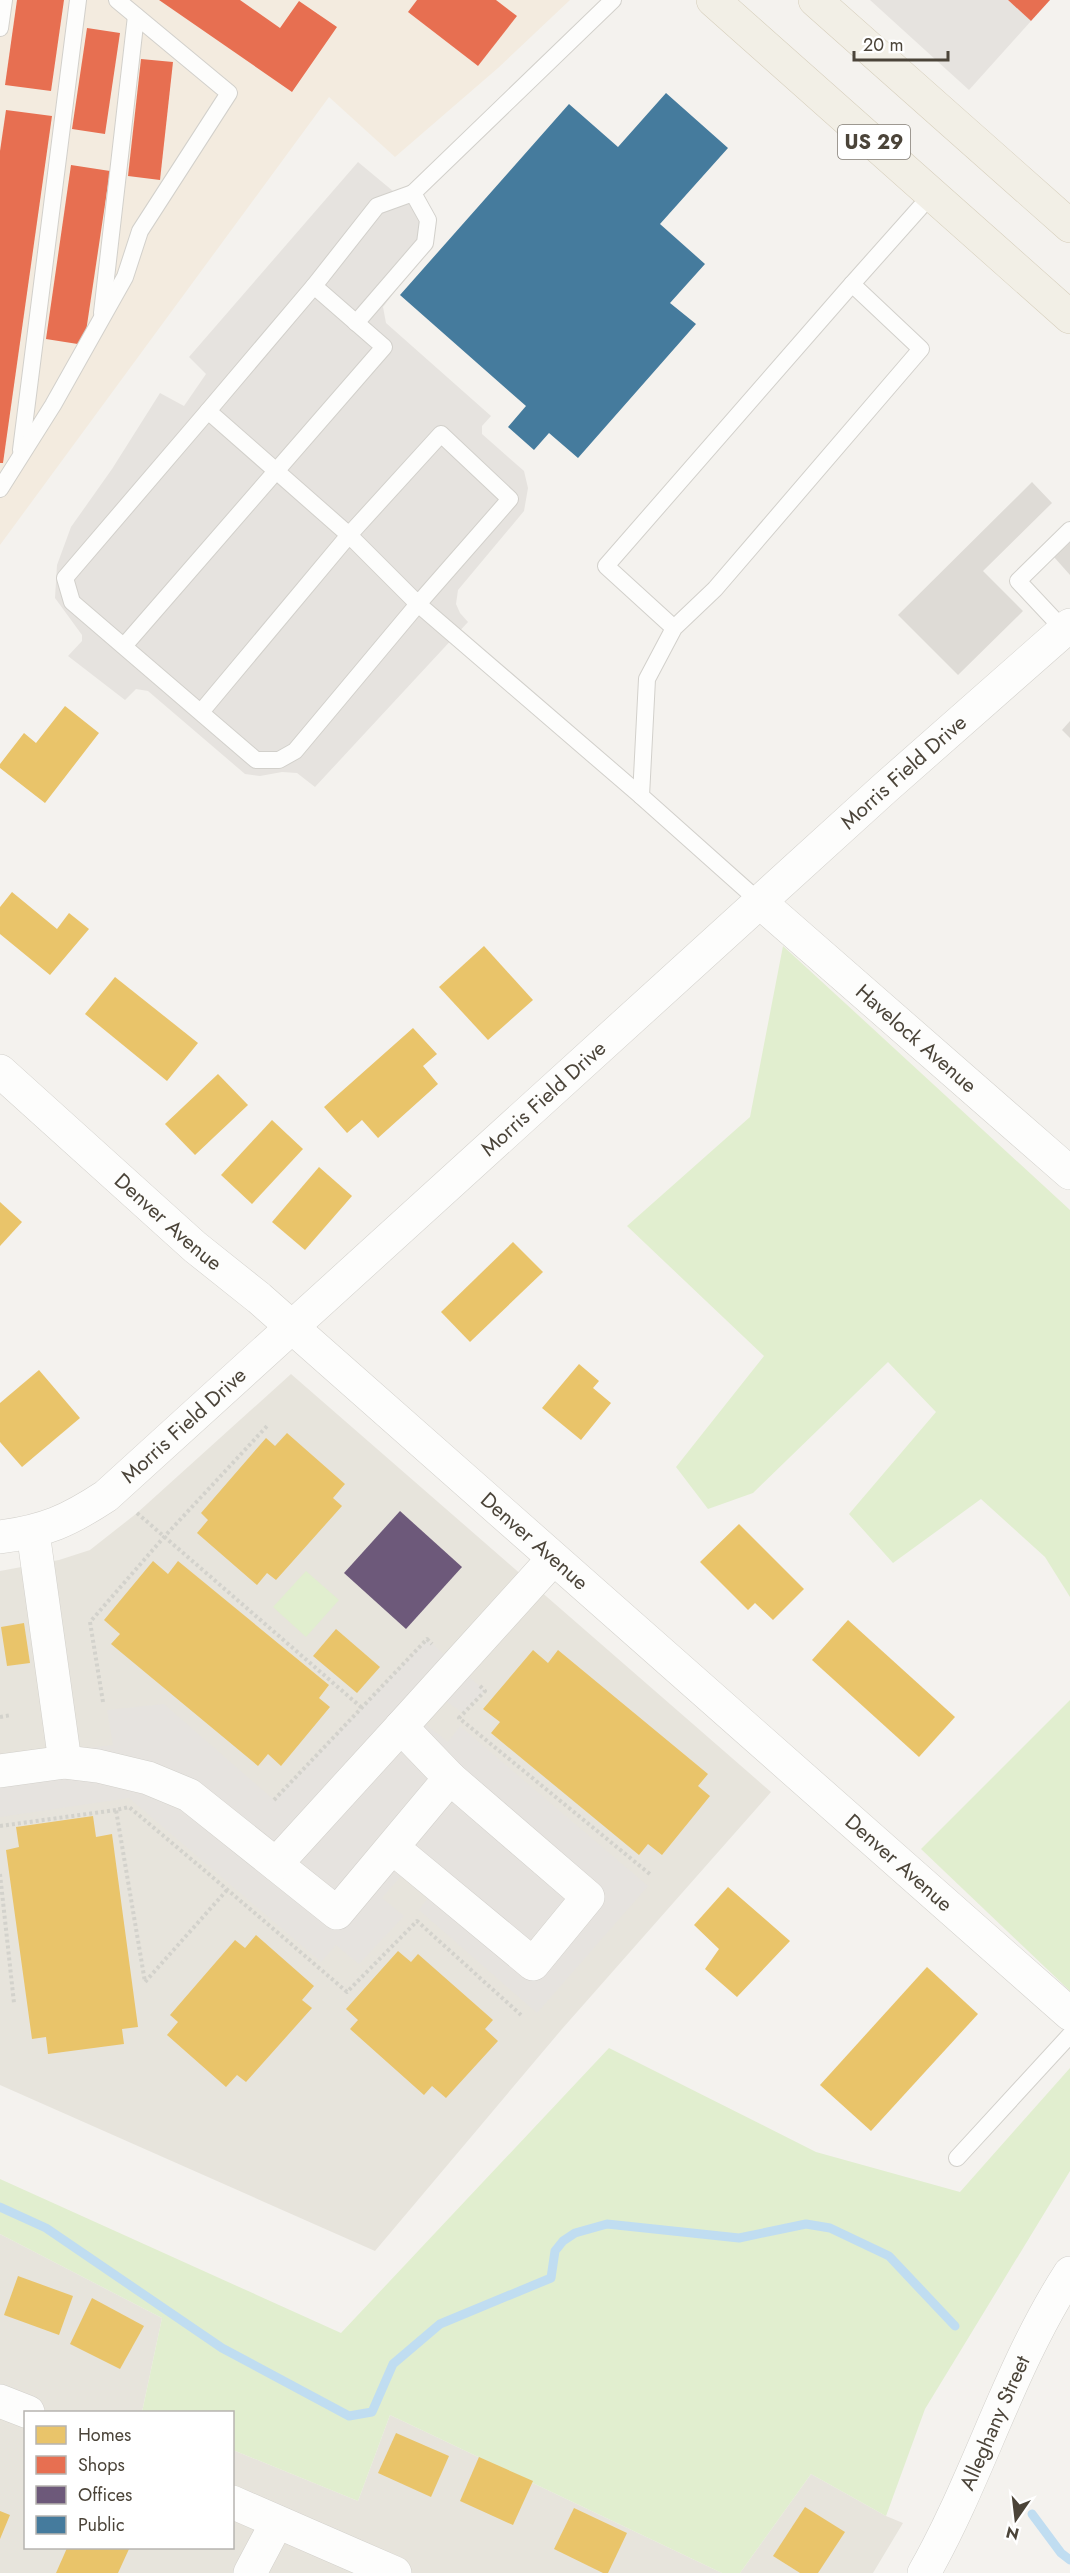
<svg xmlns="http://www.w3.org/2000/svg" width="1070" height="2573" font-family="Jost,sans-serif">
<style>
.residential{fill:#e7e4dc}
.commercial{fill:#f3ebdf}
.green{fill:#e1eecf}
.parking{fill:#e6e3df}
.homes{fill:#e9c46a}
.shops{fill:#e76f51}
.offices{fill:#6d597a}
.public{fill:#457b9d}
.lines{fill:none;stroke-linecap:round;stroke-linejoin:round}
.stream{stroke:#c0ddf1;stroke-width:9}
.building{fill:#dedbd6}
.service-casing{stroke:#d2d0cb;stroke-width:18}
.minor-casing{stroke:#d2d0cb;stroke-width:34}
.tertiary-casing{stroke:#d2d0cb;stroke-width:34}
.primary-casing{stroke:#d6cebb;stroke-width:34}
.path{stroke:#d3d2cc;stroke-width:4;stroke-dasharray:3 3;stroke-linecap:butt}
.service{stroke:#fdfdfc;stroke-width:16}
.minor{stroke:#fdfdfc;stroke-width:33}
.tertiary{stroke:#fdfdfc;stroke-width:33}
.primary{stroke:#f2efe6;stroke-width:33}
.labels{text-anchor:middle;stroke-width:6;stroke-linejoin:round;paint-order:stroke}
.shield{fill:#fff;stroke:#817c74;stroke-width:1.5}
.shield-label{font-size:20px;font-weight:bold;fill:#4b4439}
.street-label{font-size:21px;fill:#4b4439;stroke:#fff}
</style>
<rect width="100%" height="100%" fill="#f4f2ee"/>
<g class="residential">
<polygon points="291,1374 771,1792 562,2029 375,2251 0,2085 0,1571 59,1560 90,1550 137,1513"/>
<polygon points="0,2234 162,2318 142,2412 26,2412 26,2548 232,2548 233,2450 358,2501 390,2415 722,2573 0,2573"/>
<polygon points="811,2474 886,2516 903,2523 873,2573 740,2573"/>
</g>
<polygon class="commercial" points="0,0 570,0 498,68 395,157 329,97 0,545"/>
<g class="green">
<polygon points="783,946 1070,1210 1070,1597 1045,1557 981,1499 893,1563 849,1514 936,1412 888,1362 753,1493 708,1509 676,1467 764,1356 627,1226 750,1117"/>
<polygon points="306,1571 339,1600 306,1637 273,1607"/>
<polygon points="1070,1700 1070,1991 921,1849"/>
<polygon points="609,2048 816,2152 960,2192 1070,2068 1070,2171 925,2409 886,2516 811,2474 740,2573 722,2573 390,2415 358,2501 233,2450 232,2412 142,2412 162,2318 0,2234 0,2179 341,2333"/>
</g>
<g class="parking">
<polygon points="870,0 1008,0 1031,21 969,90"/>
<polygon points="358,162 435,226 431,244 383,307 386,323 491,416 482,426 482,434 524,471 528,488 524,511 458,590 456,604 460,613 468,622 315,787 297,773 282,772 260,776 245,774 148,691 136,689 125,700 68,656 82,641 82,635 55,598 57,565 71,527 112,469 160,393 184,406 206,374 189,357"/>
<polygon points="427,1639 485,1691 463,1713 443,1699 422,1721 448,1742 460,1726 648,1886 537,2013 419,1910 434,1889 407,1869 382,1898 404,1916 359,1964 336,1945 321,1962 129,1798 0,1817 0,1751 1,1758 113,1745 107,1710 164,1704 274,1800"/>
</g>
<g class="homes">
<polygon points="65,706 99,733 45,803 0,768 0,764 24,733 36,743"/>
<polygon points="12,892 57,929 69,913 89,929 50,975 0,934 0,907"/>
<polygon points="484,946 533,1000 488,1040 439,987"/>
<polygon points="115,977 198,1043 167,1081 85,1014"/>
<polygon points="413,1028 437,1054 423,1066 438,1084 378,1138 362,1120 347,1133 324,1107"/>
<polygon points="218,1074 248,1105 195,1155 165,1124"/>
<polygon points="272,1120 303,1149 252,1204 221,1175"/>
<polygon points="319,1167 352,1196 305,1250 272,1222"/>
<polygon points="0,1202 22,1222 0,1246"/>
<polygon points="513,1242 543,1272 470,1342 441,1312"/>
<polygon points="579,1364 599,1381 593,1388 611,1403 581,1440 542,1408"/>
<polygon points="39,1370 80,1418 22,1467 0,1442 0,1403"/>
<polygon points="287,1433 345,1484 333,1498 342,1506 276,1580 267,1573 257,1585 197,1533 208,1520 201,1513 266,1438 275,1446"/>
<polygon points="739,1524 804,1589 773,1620 755,1603 748,1610 700,1562"/>
<polygon points="153,1561 168,1574 178,1561 329,1685 319,1698 330,1707 281,1766 268,1754 258,1766 111,1644 120,1634 104,1620"/>
<polygon points="848,1620 955,1717 919,1757 812,1660"/>
<polygon points="24,1623 30,1663 7,1666 1,1627"/>
<polygon points="336,1629 380,1667 357,1693 313,1656"/>
<polygon points="533,1650 548,1663 558,1650 708,1774 698,1786 710,1796 662,1855 648,1844 639,1855 491,1733 500,1722 483,1709"/>
<polygon points="93,1816 96,1837 112,1834 138,2027 122,2029 124,2044 48,2054 46,2037 32,2039 6,1850 19,1847 16,1827"/>
<polygon points="728,1887 790,1941 737,1997 705,1969 719,1949 694,1925"/>
<polygon points="256,1935 314,1986 302,2000 312,2008 246,2082 237,2075 226,2087 167,2035 178,2022 170,2015 235,1940 245,1948"/>
<polygon points="398,1951 411,1962 418,1954 493,2020 485,2029 498,2041 446,2098 432,2086 424,2095 350,2029 358,2020 346,2009"/>
<polygon points="927,1967 978,2014 871,2131 820,2085"/>
<polygon points="18,2276 73,2296 59,2335 4,2315"/>
<polygon points="92,2298 144,2326 120,2369 70,2344"/>
<polygon points="396,2433 449,2456 431,2497 378,2473"/>
<polygon points="479,2457 533,2481 513,2525 460,2501"/>
<polygon points="805,2507 845,2532 818,2573 800,2573 773,2556"/>
<polygon points="574,2508 627,2533 608,2573 603,2573 554,2549"/>
<polygon points="0,2511 10,2515 0,2539"/>
<polygon points="67,2548 125,2548 129,2549 118,2573 56,2573"/>
</g>
<g class="shops">
<polygon points="17,0 64,0 51,91 5,85"/>
<polygon points="159,0 240,0 280,28 299,1 337,27 292,92"/>
<polygon points="417,0 496,0 517,16 478,66 408,12"/>
<polygon points="1008,0 1050,0 1031,21"/>
<polygon points="87,28 120,33 105,134 72,129"/>
<polygon points="141,59 173,62 160,180 128,176"/>
<polygon points="6,110 52,116 3,463 0,463 0,151"/>
<polygon points="71,165 110,171 84,345 46,339"/>
</g>
<polygon class="offices" points="400,1511 462,1567 406,1629 344,1573"/>
<polygon class="public" points="666,93 728,148 660,224 705,264 670,303 696,324 578,458 549,433 534,450 508,427 526,406 400,295 569,104 618,147"/>
<g class="lines">
<g class="stream">
<polyline points="0,2207 46,2228 222,2348 349,2416 372,2412 393,2364 440,2324 551,2278 555,2251 563,2241 575,2233 607,2224 739,2238 806,2224 830,2228 889,2256 955,2326"/>
<polyline points="1032,2514 1061,2553 1070,2560"/>
</g>
</g>
<g class="building">
<polygon points="1032,482 1052,503 983,571 1023,611 958,675 898,615"/>
<polygon points="1070,542 1070,575 1054,557"/>
<polygon points="1070,721 1070,738 1062,730"/>
</g>
<g class="lines">
<defs>
<g id="service">
<polyline points="0,28 4,0"/>
<polyline points="413,193 613,0"/>
<polyline points="852,284 933,193"/>
<polyline points="314,286 377,206 413,193 428,220 425,243 356,323"/>
<polyline points="102,313 136,16"/>
<polyline points="21,450 78,0"/>
<polyline points="0,489 53,405 125,277 140,231 229,93 117,0"/>
<polyline points="674,628 715,589 921,349 852,284 606,566 674,628 647,679 641,796 761,903"/>
<polyline points="1064,630 1018,581 1070,530"/>
<polyline points="124,646 384,347 314,286 208,411"/>
<polyline points="201,712 349,535 441,434 510,499 418,604 295,751 279,760 256,760 72,602 65,578 208,411 349,535 418,604 641,796"/>
<polyline points="957,2158 1070,2035"/>
</g>
<g id="minor">
<path id="s1" d="M 761,903 L 1070,1173"/>
<path id="s2" d="M 0,1071 L 195,1247 L 259,1298 L 1070,2014"/>
<polyline points="33,1532 65,1762"/>
<path id="s3" d="M 0,1537 C 45,1531 68,1521 106,1496 L 885,788 L 1070,625"/>
<polyline points="0,1771 65,1762 98,1766 148,1778 189,1795 337,1913 450,1778 588,1897 533,1964 393,1848"/>
<polyline points="450,1778 401,1727 553,1559"/>
<polyline points="276,1864 401,1727"/>
<polyline points="0,2401 28,2412"/>
<polyline points="232,2502 395,2573"/>
<polyline points="250,2573 277,2522"/>
</g>
<g id="tertiary">
<path id="s4" d="M 924,2573 C 979,2476 1009,2367 1070,2273"/>
</g>
<g id="primary">
<polyline points="713,0 1070,317"/>
<polyline points="815,0 1070,226"/>
</g>
</defs>
<use href="#service" class="service-casing"/>
<use href="#minor" class="minor-casing"/>
<use href="#tertiary" class="tertiary-casing"/>
<use href="#primary" class="primary-casing"/>
<g class="path">
<polyline points="137,1513 362,1708"/>
<polyline points="480,1686 485,1691 459,1718 651,1875"/>
<polyline points="103,1702 90,1622 164,1537 268,1425"/>
<polyline points="0,1717 11,1715"/>
<polyline points="274,1800 427,1639 432,1644"/>
<polyline points="0,1826 116,1810"/>
<polyline points="0,1874 14,2003"/>
<path d="M 227,1890 L 145,1982 L 116,1810 L 129,1807 C 202,1868 275,1930 347,1992 L 417,1921 L 521,2015"/>
</g>
<use href="#service" class="service"/>
<use href="#minor" class="minor"/>
<use href="#tertiary" class="tertiary"/>
<use href="#primary" class="primary"/>
</g>
<g class="labels">
<rect class="shield" x="838" y="125" width="72" height="34" rx="4.5"/>
<g class="shield-label">
<text x="874" y="149">US 29</text>
</g>
<g class="street-label">
<text dy="7" stroke="none"><textPath href="#s3" startOffset="1192">Morris Field Drive</textPath></text>
<text dy="7" stroke="none"><textPath href="#s1" startOffset="206">Havelock Avenue</textPath></text>
<text dy="7" stroke="none"><textPath href="#s3" startOffset="706">Morris Field Drive</textPath></text>
<text dy="7" stroke="none"><textPath href="#s2" startOffset="226">Denver Avenue</textPath></text>
<text dy="7" stroke="none"><textPath href="#s3" startOffset="220">Morris Field Drive</textPath></text>
<text dy="7" stroke="none"><textPath href="#s2" startOffset="712">Denver Avenue</textPath></text>
<text dy="7" stroke="none"><textPath href="#s2" startOffset="1198">Denver Avenue</textPath></text>
<text dy="7" stroke="none"><textPath href="#s4" startOffset="166">Alleghany Street</textPath></text>
</g>
</g>
<rect x="24" y="2411" width="210" height="138" fill="#ffffff" stroke="#b7b4b0" stroke-width="1.5"/>
<rect x="36" y="2426" width="30" height="18" fill="#e9c46a" stroke="#b7b4b0" stroke-width="1.5"/>
<text x="78" y="2441" font-size="18" fill="#4b4439">Homes</text>
<rect x="36" y="2456" width="30" height="18" fill="#e76f51" stroke="#b7b4b0" stroke-width="1.5"/>
<text x="78" y="2471" font-size="18" fill="#4b4439">Shops</text>
<rect x="36" y="2486" width="30" height="18" fill="#6d597a" stroke="#b7b4b0" stroke-width="1.5"/>
<text x="78" y="2501" font-size="18" fill="#4b4439">Offices</text>
<rect x="36" y="2516" width="30" height="18" fill="#457b9d" stroke="#b7b4b0" stroke-width="1.5"/>
<text x="78" y="2531" font-size="18" fill="#4b4439">Public</text>
<g transform="translate(1016 2519) rotate(194)" stroke="#ffffff" stroke-width="4.5" paint-order="stroke">
<path d="M0-4.5L10 22L0 15L-10 22Z" fill="#4b4439"/>
<text y="-9" font-size="16" font-weight="bold" text-anchor="middle" fill="#4b4439">N</text>
</g>
<path d="M854 51v9h94v-9" fill="none" stroke="#4b4439" stroke-width="3"/>
<text x="863" y="51" font-size="18" fill="#4b4439" stroke="#ffffff" stroke-width="4.5" paint-order="stroke">20 m</text>
</svg>
